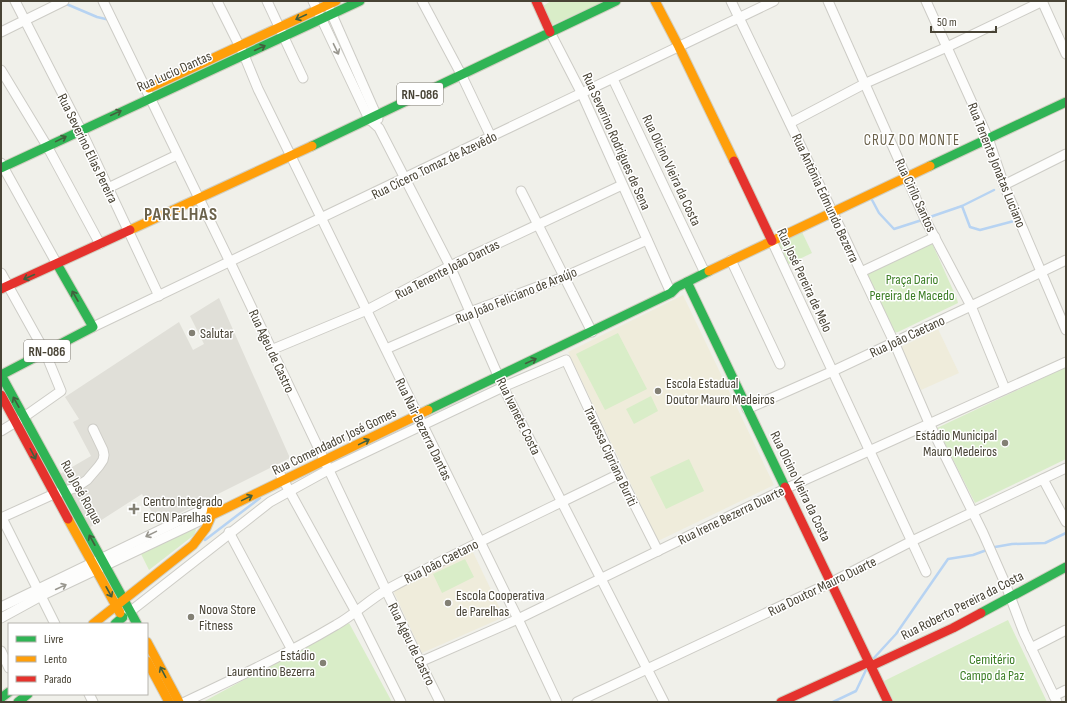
<svg xmlns="http://www.w3.org/2000/svg" width="1067" height="703" font-family="'Sofia Sans Condensed',sans-serif">
<style>
.industrial{fill:#e0dfd8}
.education{fill:#efecdb}
.green{fill:#d9edc8}
.lines{fill:none;stroke-linecap:round;stroke-linejoin:round}
.stream{stroke:#b7d3f2;stroke-width:2.5}
.street-casing{stroke:#cdccc6;stroke-width:11}
.fast-casing{stroke:#d1cec0;stroke-width:11}
.slow-casing{stroke:#d1cec0;stroke-width:11}
.jam-casing{stroke:#d1cec0;stroke-width:11}
.street{stroke:#fdfdfc;stroke-width:9}
.fast{stroke:#30b455;stroke-width:9}
.slow{stroke:#ff9f0a;stroke-width:9}
.jam{stroke:#e5322d;stroke-width:9}
.oneway{stroke:#425f3d}
.oneway2{stroke:#99978f}
.poi-dot{fill:#838074;stroke:#fff;stroke-width:1.5}
.labels{text-anchor:middle;stroke-width:3;stroke-linejoin:round;paint-order:stroke}
.shield{fill:#fff;stroke:#7f7b72;stroke-width:1}
.shield-label{font-size:13px;font-weight:bold;fill:#484335}
.street-label{font-size:14px;fill:#484335;stroke:#fff}
.park-label{font-size:14px;fill:#3b7d24;stroke:#fff}
.poi-label{font-size:14px;fill:#484335;stroke:#fff;text-anchor:start}
.neighbourhood-label{font-size:15px;letter-spacing:1px;fill:#6b624b;stroke:#fff}
.district-label{font-size:18px;font-weight:bold;letter-spacing:1px;fill:#6b624b;stroke:#fff}
</style>
<rect width="100%" height="100%" fill="#f0f0ea"/>
<polygon class="industrial" points="219,298 290,458 158,524 142,494 89,528 60,474 91,456 73,422 79,419 65,397 179,322 193,350 204,344 190,316"/>
<g class="education">
<polygon points="683,295 774,485 658,541 568,352"/>
<polygon points="938,329 959,373 921,390 901,347"/>
<polygon points="472,550 504,617 422,653 392,588"/>
</g>
<g class="green">
<polygon points="551,1 605,1 552,25 543,6"/>
<polygon points="802,232 812,253 785,266 776,245"/>
<polygon points="932,243 957,299 958,303 898,332 893,333 866,274"/>
<polygon points="618,333 647,389 605,410 576,354"/>
<polygon points="1066,367 1066,459 975,503 937,428"/>
<polygon points="651,396 658,411 634,424 626,409"/>
<polygon points="689,459 704,491 666,509 650,477"/>
<polygon points="192,525 196,530 194,535 149,570 140,552"/>
<polygon points="465,559 474,577 442,593 433,574"/>
<polygon points="1008,620 1047,702 894,702 884,681"/>
<polygon points="349,623 392,702 203,702"/>
</g>
<g class="lines">
<g class="stream">
<polyline points="64,3 97,17 110,20"/>
<polyline points="871,198 879,213 894,229 922,220"/>
<polyline points="962,206 994,190"/>
<polyline points="927,218 962,206 970,227 980,230 1014,221"/>
<polyline points="205,540 260,498"/>
<polyline points="873,659 896,634 948,559 973,555 995,547 1012,544 1045,543 1066,533"/>
<polyline points="833,702 856,691 866,670"/>
</g>
<defs>
<g id="street">
<polyline points="15,1 81,130 159,296"/>
<polyline points="103,1 230,262 423,668 440,702"/>
<polyline points="217,1 244,55 258,89 518,619 557,702"/>
<polyline points="267,1 303,78"/>
<polyline points="313,1 369,119 379,128 450,266 503,387 664,702"/>
<polyline points="422,1 461,74 491,137"/>
<polyline points="731,1 844,236 894,342 929,423 983,533 1005,583 1024,633 1057,702"/>
<polyline points="828,1 925,219 971,306 1005,389"/>
<polyline points="926,1 988,138 1004,185 1066,330"/>
<polyline points="1042,1 1066,54"/>
<polyline points="330,10 378,119"/>
<polyline points="1,32 64,1"/>
<polyline points="550,32 582,94 671,293"/>
<polyline points="1,70 47,146 100,244"/>
<polyline points="613,79 705,273"/>
<polyline points="790,123 866,83 947,47 1043,1"/>
<polyline points="1,163 57,264"/>
<polyline points="1004,185 1066,154"/>
<polyline points="108,188 177,155"/>
<polyline points="521,191 592,332"/>
<polyline points="772,241 926,572"/>
<polyline points="731,260 780,364"/>
<polyline points="861,272 935,237"/>
<polyline points="1,273 45,352 61,391 24,417 1,431"/>
<polyline points="93,327 774,1"/>
<polyline points="386,349 470,312 564,277 647,240"/>
<polyline points="271,350 367,310 450,266 622,185"/>
<polyline points="747,409 833,371 971,306 1066,260"/>
<polyline points="280,474 356,612 401,702"/>
<polyline points="1043,479 1066,522"/>
<polyline points="1,518 54,494 75,488 87,480 99,466 103,460 104,455 103,450 93,429"/>
<polyline points="2,518 55,624"/>
<polyline points="229,532 292,650"/>
<polyline points="1,607 212,505"/>
<polyline points="127,614 270,502 328,470 503,387 566,360 619,474 658,551"/>
<polyline points="1,618 43,595 212,515"/>
<polyline points="1031,648 1066,630"/>
<polyline points="1,651 9,668"/>
<polyline points="420,662 518,619 787,488 1066,362"/>
<polyline points="89,694 93,702"/>
<polyline points="1054,696 1066,690"/>
<path d="M 185,702 C 236,678 287,654 336,625 C 354,615 370,599 388,589 C 464,548 542,512 619,474"/>
<polyline points="577,702 832,582 912,541 1066,468"/>
</g>
<g id="fast">
<polyline points="312,146 616,1"/>
<polyline points="930,166 1066,102"/>
<polyline points="1,168 360,1"/>
<polyline points="687,282 785,487"/>
<polyline points="1,375 137,624"/>
<polyline points="1,375 93,327 57,264"/>
<polyline points="428,410 671,293 677,287 709,271"/>
<polyline points="981,613 1066,567"/>
<polyline points="115,624 123,617"/>
<polyline points="1,698 9,692"/>
<polyline points="18,702 28,694"/>
</g>
<g id="slow">
<polyline points="655,1 679,47 734,161"/>
<polyline points="149,88 336,1"/>
<polyline points="130,230 312,146"/>
<polyline points="709,271 930,166"/>
<polyline points="212,515 428,410"/>
<polyline points="68,519 120,613"/>
<polyline points="93,624 193,545 206,528 210,519 212,508"/>
<polyline points="147,642 179,702"/>
<polyline points="147,661 169,702"/>
</g>
<g id="jam">
<polyline points="536,1 550,32"/>
<polyline points="734,161 772,241"/>
<polyline points="1,289 130,230"/>
<polyline points="1,395 68,519"/>
<polyline points="785,487 888,702"/>
<polyline points="871,666 953,628 981,613"/>
<polyline points="781,702 869,662"/>
</g>
</defs>
<use href="#street" class="street-casing"/>
<use href="#fast" class="fast-casing"/>
<use href="#slow" class="slow-casing"/>
<use href="#jam" class="jam-casing"/>
<use href="#street" class="street"/>
<use href="#fast" class="fast"/>
<use href="#slow" class="slow"/>
<use href="#jam" class="jam"/>
</g>
<defs><path id="oneway-shaft" d="M-6 0H5M1.5-3L5.5 0L1.5 3" fill="none" stroke-width="1.6" stroke-linecap="round" stroke-linejoin="round"/></defs>
<g class="oneway">
<use href="#oneway-shaft" transform="translate(301 17) rotate(155)"/>
<use href="#oneway-shaft" transform="translate(260 48) rotate(-25)"/>
<use href="#oneway-shaft" transform="translate(116 113) rotate(-25)"/>
<use href="#oneway-shaft" transform="translate(61 139) rotate(-26)"/>
<use href="#oneway-shaft" transform="translate(29 277) rotate(156)"/>
<use href="#oneway-shaft" transform="translate(75 296) rotate(-120)"/>
<use href="#oneway-shaft" transform="translate(531 361) rotate(-25)"/>
<use href="#oneway-shaft" transform="translate(16 402) rotate(-119)"/>
<use href="#oneway-shaft" transform="translate(364 442) rotate(-26)"/>
<use href="#oneway-shaft" transform="translate(33 454) rotate(62)"/>
<use href="#oneway-shaft" transform="translate(247 498) rotate(-26)"/>
<use href="#oneway-shaft" transform="translate(92 540) rotate(-119)"/>
<use href="#oneway-shaft" transform="translate(109 592) rotate(61)"/>
<use href="#oneway-shaft" transform="translate(163 672) rotate(-118)"/>
</g>
<g class="oneway2">
<use href="#oneway-shaft" transform="translate(336 49) rotate(64)"/>
<use href="#oneway-shaft" transform="translate(151 534) rotate(154)"/>
<use href="#oneway-shaft" transform="translate(61 587) rotate(-25)"/>
</g>
<g class="poi-dot">
<circle cx="192" cy="333" r="4"/>
<circle cx="658" cy="391" r="4"/>
<circle cx="1005" cy="443" r="4"/>
<path d="M132 503h4v4h4v4h-4v4h-4v-4h-4v-4h4z"/>
<circle cx="448" cy="603" r="4"/>
<circle cx="191" cy="617" r="4"/>
<circle cx="323" cy="663" r="4"/>
</g>
<g class="labels">
<g class="shield">
<rect x="397" y="83" width="46" height="22" rx="3"/>
<rect x="24" y="340" width="46" height="22" rx="3"/>
</g>
<g class="shield-label">
<text x="420" y="99">RN-086</text>
<text x="47" y="356">RN-086</text>
</g>
<g class="street-label">
<text transform="translate(174 71) rotate(-24)" y="5">Rua Lucio Dantas</text>
<text transform="translate(617 141) rotate(66)" y="5">Rua Severino Rodrigues de Sena</text>
<text transform="translate(88 148) rotate(64)" y="5">Rua Severino Elias Pereira</text>
<text transform="translate(434 165) rotate(-26)" y="5">Rua Cícero Tomaz de Azevêdo</text>
<text transform="translate(997 165) rotate(68)" y="5">Rua Tenente Jonatas Luciano</text>
<text transform="translate(672 170) rotate(65)" y="5">Rua Olcino Vieira da Costa</text>
<text transform="translate(916 195) rotate(65)" y="5">Rua Cirilo Santos</text>
<text transform="translate(826 198) rotate(65)" y="5">Rua Antônia Edmundo Bezerra</text>
<text transform="translate(447 269) rotate(-27)" y="5">Rua Tenente João Dantas</text>
<text transform="translate(805 280) rotate(65)" y="5">Rua José Pereira de Melo</text>
<text transform="translate(516 295) rotate(-22)" y="5">Rua João Feliciano de Araújo</text>
<text transform="translate(907 336) rotate(-25)" y="5">Rua João Caetano</text>
<text transform="translate(272 351) rotate(65)" y="5">Rua Ageu de Castro</text>
<text transform="translate(519 416) rotate(64)" y="5">Rua Ivanete Costa</text>
<text transform="translate(424 429) rotate(64)" y="5">Rua Nair Bezerra Dantas</text>
<text transform="translate(334 441) rotate(-26)" y="5">Rua Comendador José Gomes</text>
<text transform="translate(611 456) rotate(65)" y="5">Travessa Cipriana Buriti</text>
<text transform="translate(801 486) rotate(64)" y="5">Rua Olcino Vieira da Costa</text>
<text transform="translate(82 492) rotate(61)" y="5">Rua José Roque</text>
<text transform="translate(731 515) rotate(-26)" y="5">Rua Irene Bezerra Duarte</text>
<text transform="translate(441 561) rotate(-27)" y="5">Rua João Caetano</text>
<text transform="translate(822 586) rotate(-26)" y="5">Rua Doutor Mauro Duarte</text>
<text transform="translate(962 605) rotate(-27)" y="5">Rua Roberto Pereira da Costa</text>
<text transform="translate(412 644) rotate(64)" y="5">Rua Ageu de Castro</text>
</g>
<g class="park-label">
<text x="912" y="284">Praça Dario<tspan x="912" dy="16">Pereira de Macedo</tspan></text>
<text x="992" y="664">Cemitério<tspan x="992" dy="16">Campo da Paz</tspan></text>
</g>
<g class="poi-label">
<text x="200" y="338">Salutar</text>
<text x="666" y="388">Escola Estadual<tspan x="666" dy="16">Doutor Mauro Medeiros</tspan></text>
<text x="997" y="440" text-anchor="end">Estádio Municipal<tspan x="997" dy="16">Mauro Medeiros</tspan></text>
<text x="143" y="506">Centro Integrado<tspan x="143" dy="16">ECON Parelhas</tspan></text>
<text x="456" y="600">Escola Cooperativa<tspan x="456" dy="16">de Parelhas</tspan></text>
<text x="199" y="614">Noova Store<tspan x="199" dy="16">Fitness</tspan></text>
<text x="315" y="660" text-anchor="end">Estádio<tspan x="315" dy="16">Laurentino Bezerra</tspan></text>
</g>
<g class="neighbourhood-label">
<text x="912" y="145">CRUZ DO MONTE</text>
</g>
<g class="district-label">
<text x="181" y="220">PARELHAS</text>
</g>
</g>
<rect width="1067" height="703" fill="none" stroke="#484335" stroke-width="4"/>
<rect x="8" y="623" width="140" height="72" fill="#ffffff" stroke="#b6b4ae"/>
<rect x="16" y="636" width="20" height="6" fill="#30b455" stroke="#b6b4ae"/>
<text x="44" y="643" font-size="12" fill="#484335">Livre</text>
<rect x="16" y="656" width="20" height="6" fill="#ff9f0a" stroke="#b6b4ae"/>
<text x="44" y="663" font-size="12" fill="#484335">Lento</text>
<rect x="16" y="676" width="20" height="6" fill="#e5322d" stroke="#b6b4ae"/>
<text x="44" y="683" font-size="12" fill="#484335">Parado</text>
<path d="M931 26v6h65v-6" fill="none" stroke="#484335" stroke-width="2"/>
<text x="937" y="26" font-size="12" fill="#484335" stroke="#ffffff" stroke-width="3" paint-order="stroke">50 m</text>
</svg>
